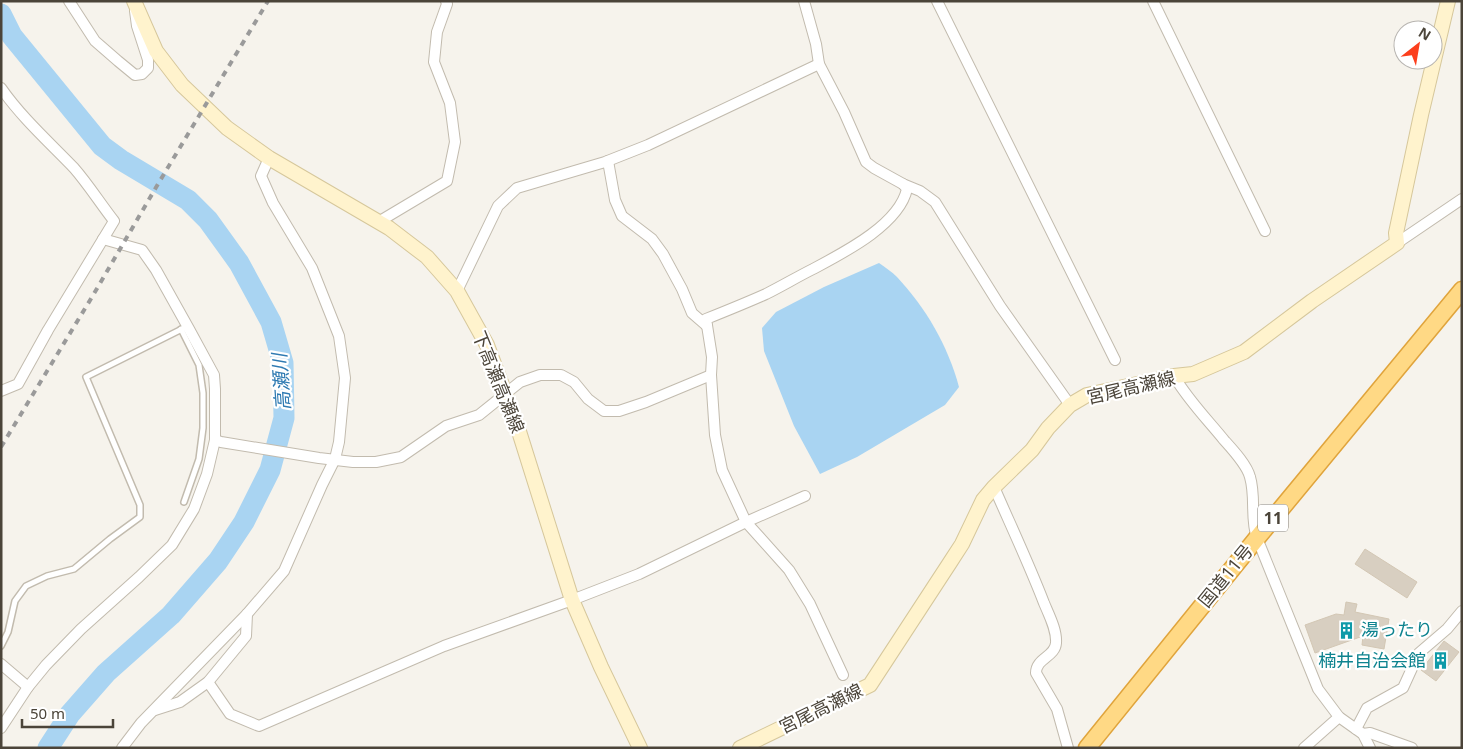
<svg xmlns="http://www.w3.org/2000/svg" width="1463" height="749" font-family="'Noto Sans','Noto Sans JP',sans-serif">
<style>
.water{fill:#a9d4f2}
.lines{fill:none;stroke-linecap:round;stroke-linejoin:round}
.river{stroke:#a9d4f2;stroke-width:21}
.building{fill:#d8cfc1;stroke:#d3c7b4}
.service-casing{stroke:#c2bbae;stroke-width:8}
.minor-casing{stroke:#c2bbae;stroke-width:12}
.secondary-casing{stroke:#d6c79b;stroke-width:16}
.trunk-casing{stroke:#e0a43c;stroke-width:19}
.service{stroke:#fff;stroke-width:5}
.minor{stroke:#fff;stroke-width:10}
.secondary{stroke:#fff3cd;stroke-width:14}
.trunk{stroke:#ffd985;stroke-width:16}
.rail{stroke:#9a9a9a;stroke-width:4;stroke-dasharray:6 6;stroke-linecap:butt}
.labels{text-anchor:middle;stroke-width:4.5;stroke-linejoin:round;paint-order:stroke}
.shield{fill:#fff;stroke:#817c74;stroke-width:1}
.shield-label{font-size:16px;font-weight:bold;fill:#4b4439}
.street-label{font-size:18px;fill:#4b4439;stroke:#fff}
.culture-label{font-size:18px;fill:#0d838f;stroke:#fff;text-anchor:start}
.water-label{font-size:19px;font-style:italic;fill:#2e7ab2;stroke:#fff}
</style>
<rect width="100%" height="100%" fill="#f6f3ec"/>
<path class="water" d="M 879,263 C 885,267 892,272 897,277 C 926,308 948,346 959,387 L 945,405 L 857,457 L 820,474 L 794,426 L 764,351 L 762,328 L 776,312 L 824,287 Z"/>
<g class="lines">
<polyline class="river" points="1,14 12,36 102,146 121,160 188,200 208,220 239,263 271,322 283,363 284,418 270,470 244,522 218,561 171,615 106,673 70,714 48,748"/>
</g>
<g class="building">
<polygon points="1365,549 1417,582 1407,598 1355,564"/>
<polygon points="1346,602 1357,604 1355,612 1389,619 1384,649 1362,645 1363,636 1315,653 1305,625 1336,614 1344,615"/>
<polygon points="1444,641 1459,652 1436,681 1421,670"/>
</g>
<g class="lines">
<defs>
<g id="service">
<polyline points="181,329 199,365 203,393 203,428 199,459 184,502"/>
<polyline points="1,646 8,632 15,601 26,586 47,576 74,569 110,539 140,517 140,505 86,377 188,326"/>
</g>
<g id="minor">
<polyline points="69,1 95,41 118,61 135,75 142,74 148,68 148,60 137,26 135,11"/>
<polyline points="804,1 816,44 819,64 844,112 866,162 874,168 903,184 920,191 935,202 1000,306 1070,405"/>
<polyline points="937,1 1115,360"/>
<polyline points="1153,1 1265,231"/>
<path d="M 1,88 C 22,118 49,142 74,168 C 88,184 100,203 114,221 L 48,330 L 18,384 L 1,391"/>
<polyline points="608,161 615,200 622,216 652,239 663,254 682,289 692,313 707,326"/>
<polyline points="380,221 447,181 455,142 450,103 434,62 437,32 447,4 446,1"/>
<polyline points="103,239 142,250 156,270 189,329 214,375 215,389 215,440"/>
<polyline points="1397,243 1462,199"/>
<polyline points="457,291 498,206 517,188 605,162 648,145 819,64"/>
<path d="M 1174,376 C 1188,400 1207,419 1224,440 C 1233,450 1247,465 1250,477 C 1256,497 1250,519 1257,538 L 1318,689 L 1339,717 L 1363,734 L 1370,748"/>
<path d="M 994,487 C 1011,526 1029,564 1044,603 C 1049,615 1057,630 1056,643 C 1055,657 1036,658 1036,673 L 1057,709 L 1068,748"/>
<polyline points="1,664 28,687"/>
<path d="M 843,675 L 810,604 L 789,570 L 746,522 L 722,470 L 715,435 L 711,375 L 712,357 L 706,319 C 726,311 746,303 766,294 C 782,286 797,277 813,269 C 843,253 899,225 907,189 L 903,184"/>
<polyline points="208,682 230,714 259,726 444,646 572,600 639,574 746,522 805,496"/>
<polyline points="155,710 180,702 208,682 246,636 247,614"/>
<polyline points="1,728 28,687 46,665 81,629 139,577 172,545 194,509 207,474 215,440 221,442 319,458 353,462 376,462 401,457 446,426 479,415 520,382 540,375 561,375 574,382 588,399 604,411 619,411 646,402 711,375"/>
<polyline points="1356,729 1367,708 1403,688 1419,653 1447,629 1462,611"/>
<polyline points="1363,734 1370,733 1412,748"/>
<polyline points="122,748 141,723 247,614 284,571 322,485 335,459 339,442 345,378 339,336 312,268 273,203 261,176 269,158"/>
<polyline points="1304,748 1339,717"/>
</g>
<g id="secondary">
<polyline points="134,1 156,51 182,85 227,128 269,158 389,228 427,257 457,291 487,345 517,425 572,600 601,667 640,748"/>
<polyline points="740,748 870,685 951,561 962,544 983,500 994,487 1032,450 1048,428 1070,405 1087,395 1174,376 1193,374 1244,352 1312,301 1397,243 1396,233 1421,115 1448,1"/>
</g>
<polyline id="trunk" points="1087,748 1257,538 1462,290"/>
</defs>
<use href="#service" class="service-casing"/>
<use href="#minor" class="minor-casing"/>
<use href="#secondary" class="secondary-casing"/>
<use href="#trunk" class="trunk-casing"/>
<use href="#service" class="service"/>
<use href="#minor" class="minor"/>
<use href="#secondary" class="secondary"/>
<use href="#trunk" class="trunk"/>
<polyline class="rail" points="1,447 92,297 158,184 268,1"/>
</g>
<defs>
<symbol id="building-bare" viewBox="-9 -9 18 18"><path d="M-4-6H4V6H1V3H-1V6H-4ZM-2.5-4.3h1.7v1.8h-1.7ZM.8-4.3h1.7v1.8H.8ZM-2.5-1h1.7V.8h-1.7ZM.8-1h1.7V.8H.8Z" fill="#0f9aa8" stroke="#fff" stroke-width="2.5" paint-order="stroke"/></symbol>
</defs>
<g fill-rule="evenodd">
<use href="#building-bare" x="1334" y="618" width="25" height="25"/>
<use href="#building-bare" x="1428" y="648" width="25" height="25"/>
</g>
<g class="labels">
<rect class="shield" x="1258" y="504.5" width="30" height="27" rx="4"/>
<g class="shield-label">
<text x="1273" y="524">11</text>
</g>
<g class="street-label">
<text transform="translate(498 382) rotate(68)" y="6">下高瀬高瀬線</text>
<text transform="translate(1131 388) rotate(-13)" y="6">宮尾高瀬線</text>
<text transform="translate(1226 576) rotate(-51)" y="6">国道11号</text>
<text transform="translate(821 709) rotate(-26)" y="6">宮尾高瀬線</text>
</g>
<g class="culture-label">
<text x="1361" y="636">湯ったり</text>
<text x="1426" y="667" text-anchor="end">楠井自治会館</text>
</g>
<g class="water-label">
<text transform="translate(281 382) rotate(-94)" y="7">高瀬川</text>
</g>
</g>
<rect width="1463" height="749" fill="none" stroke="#4b4439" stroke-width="5"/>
<g transform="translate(1418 45) rotate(31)"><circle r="24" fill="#ffffff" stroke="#b7b4b0"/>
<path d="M0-4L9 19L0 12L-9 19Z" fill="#fc3f1d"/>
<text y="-8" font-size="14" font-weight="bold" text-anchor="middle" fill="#4b4439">N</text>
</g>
<path d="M22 719v8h91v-8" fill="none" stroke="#4b4439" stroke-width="2.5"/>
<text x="30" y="719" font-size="15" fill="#4b4439" stroke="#ffffff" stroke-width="4" paint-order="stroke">50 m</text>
</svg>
